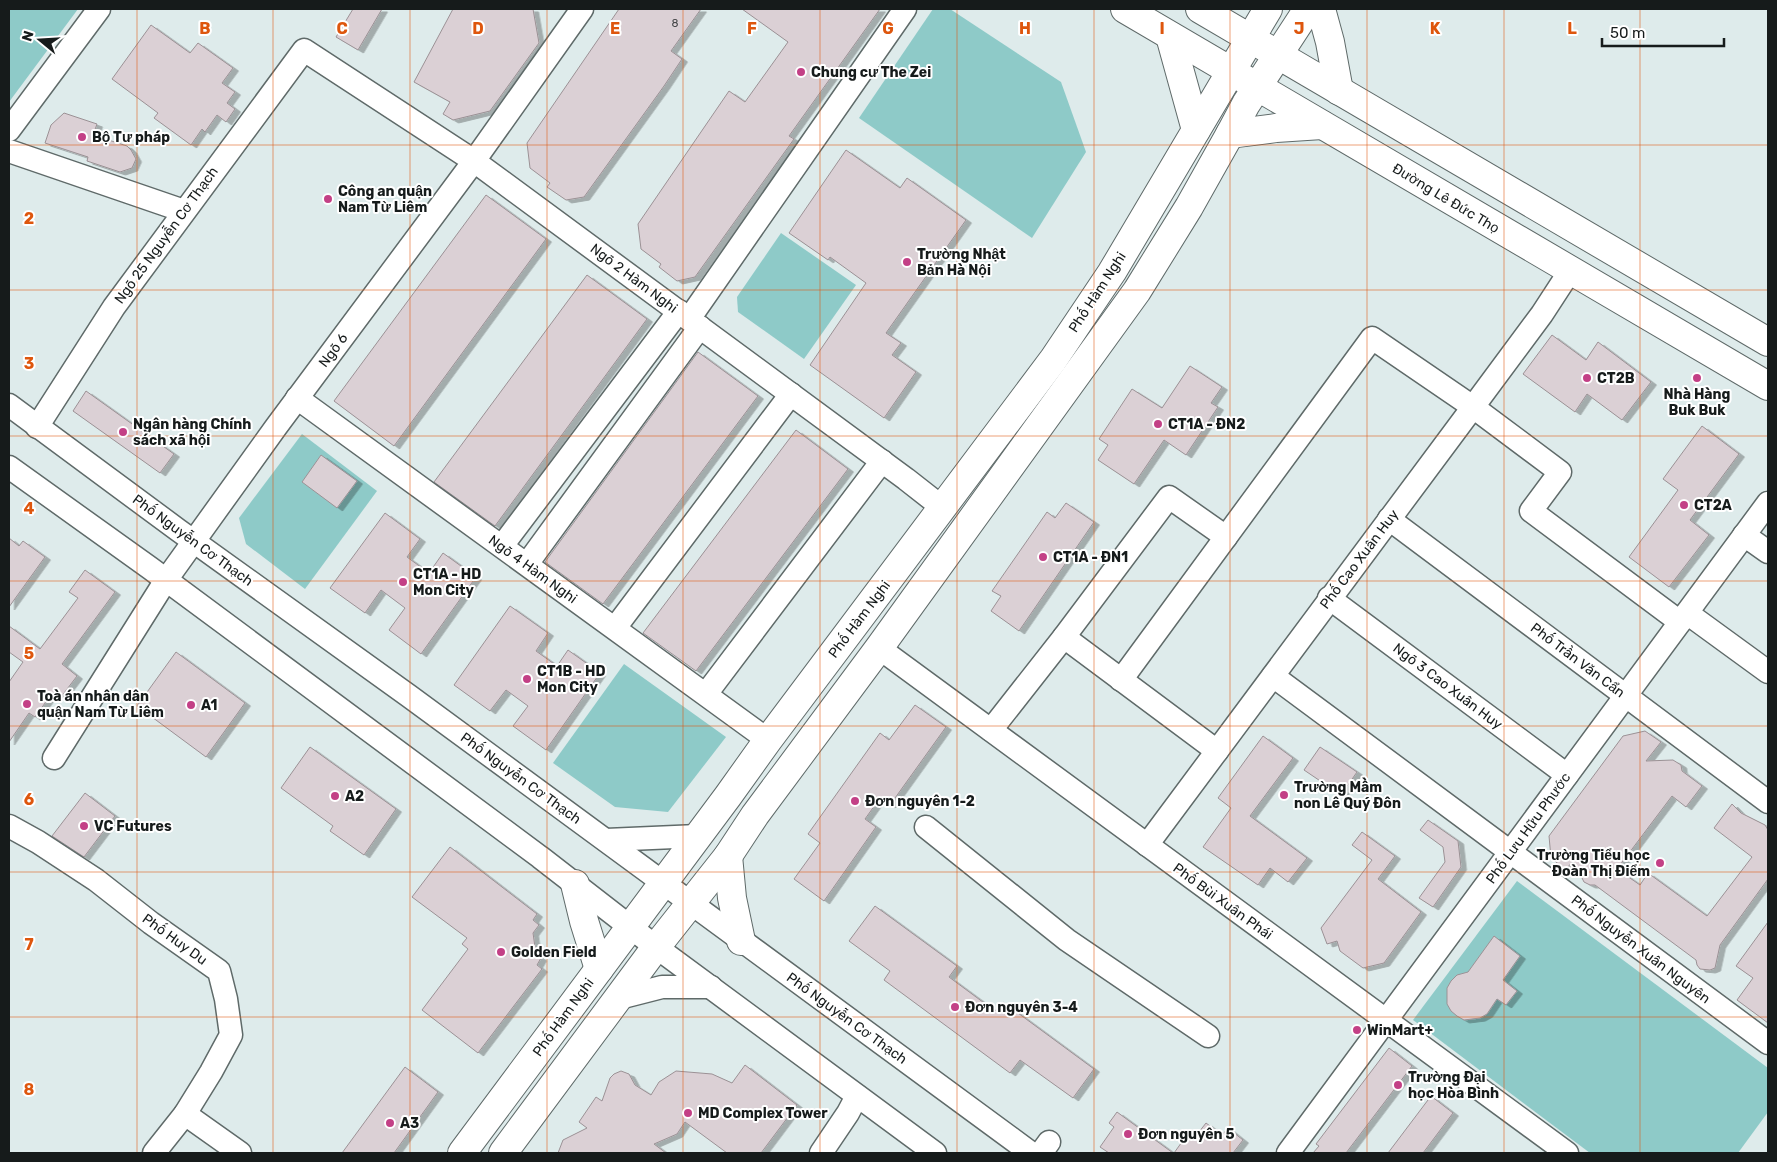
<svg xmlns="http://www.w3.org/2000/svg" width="1777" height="1162" font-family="Rubik,sans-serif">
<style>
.green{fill:#8ecac8}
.building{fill:#dbd0d5;stroke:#9b9195;filter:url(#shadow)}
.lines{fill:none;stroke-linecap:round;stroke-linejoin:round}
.minor-casing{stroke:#5f6a69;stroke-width:25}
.major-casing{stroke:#5f6a69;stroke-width:30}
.minor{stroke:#fff;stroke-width:22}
.major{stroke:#fff;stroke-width:28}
.grid{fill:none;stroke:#de560d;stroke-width:1;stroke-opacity:0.55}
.poi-dot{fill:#c34086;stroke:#fff;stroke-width:2}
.labels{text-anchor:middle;stroke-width:4;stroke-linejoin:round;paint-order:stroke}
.number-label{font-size:11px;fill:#47484a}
.poi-label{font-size:14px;font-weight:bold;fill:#161b1b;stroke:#fff;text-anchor:start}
.street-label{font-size:14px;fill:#161b1b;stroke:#fff}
.grid-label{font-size:16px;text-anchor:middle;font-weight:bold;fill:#de560d;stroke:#fff;stroke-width:4;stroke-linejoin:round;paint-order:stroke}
</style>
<defs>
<filter id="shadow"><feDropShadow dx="5.5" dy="3" stdDeviation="0" flood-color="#0004"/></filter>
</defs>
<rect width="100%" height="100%" fill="#deebeb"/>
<g class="green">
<polygon points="9,9 78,9 9,102"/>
<polygon points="933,9 950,9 1061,82 1086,152 1032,238 859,118"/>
<polygon points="781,233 856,285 804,359 738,312 737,297"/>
<polygon points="302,434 377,491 305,589 246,544 239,518"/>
<polygon points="624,664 726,737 668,812 615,807 553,763"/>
<polygon points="1517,881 1768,1068 1768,1112 1738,1153 1590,1153 1413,1020"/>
</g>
<g class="building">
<polygon points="353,9 382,9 358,50 336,37"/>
<polygon points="453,9 533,9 539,43 490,111 453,120 443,114 450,102 414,82"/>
<polygon points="619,9 701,9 671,51 682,59 664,86 584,197 566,200 547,187 550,183 530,168 527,143"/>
<polygon points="742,9 880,9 789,136 794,139 695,277 677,281 659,267 661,264 641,249 638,224 729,91 745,102 788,42"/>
<polygon points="151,25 190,53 198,43 233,68 222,83 235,92 227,103 235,109 226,122 217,115 205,132 202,129 191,145 154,118 158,113 112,79"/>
<polygon points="64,113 97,124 93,135 127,146 131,150 136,159 132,168 120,172 87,161 88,157 45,143 51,125"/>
<polygon points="846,150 900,188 907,178 966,220 886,333 901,343 892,355 916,372 884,418 810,365 866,283 830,257 828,260 789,233"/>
<polygon points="486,195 546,239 394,446 334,401"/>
<polygon points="587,275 647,319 495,526 434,482"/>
<polygon points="1552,335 1586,360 1598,342 1651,382 1622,420 1587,394 1575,412 1523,374"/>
<polygon points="698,352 758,396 603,604 545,562"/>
<polygon points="1190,366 1222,387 1211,403 1218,407 1186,455 1164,440 1134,484 1098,460 1108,445 1099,439 1132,389 1162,408"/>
<polygon points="86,391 174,454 160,473 73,411"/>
<polygon points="1702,426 1739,454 1690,520 1709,535 1669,587 1629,557 1678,490 1663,479"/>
<polygon points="796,430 848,469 696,671 643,633"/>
<polygon points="321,455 357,481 337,508 302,482"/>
<polygon points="1066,503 1094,522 1019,631 991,611 1001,596 992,591 1047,512 1055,518"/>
<polygon points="385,513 420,539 407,557 429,573 443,553 476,577 421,654 389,630 405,608 381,590 365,613 330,588"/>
<polygon points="9,538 19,546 23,541 45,557 9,607"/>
<polygon points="85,570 115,592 62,664 77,676 61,697 53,692 35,717 29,713 9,742 9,682 23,662 9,652 9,626 40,649 78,598 69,592"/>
<polygon points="510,606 548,633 536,651 557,666 568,650 600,673 546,750 513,726 528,706 506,690 490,711 454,685"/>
<polygon points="176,652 245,703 206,757 137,706"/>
<polygon points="915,705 946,727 890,805 880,798 865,819 876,827 824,901 794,879 820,843 808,834 880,733 889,740"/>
<polygon points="1645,731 1661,742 1646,761 1673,760 1681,765 1682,771 1702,786 1686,807 1672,796 1617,869 1640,885 1648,873 1707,916 1752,857 1714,828 1732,804 1741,813 1765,825 1768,830 1768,879 1720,945 1715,968 1710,970 1700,969 1697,965 1696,960 1595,885 1590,885 1584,882 1573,860 1566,870 1551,858 1549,836 1623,736"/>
<polygon points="1263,736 1293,758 1250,816 1307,858 1288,882 1270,868 1258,885 1203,847 1231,808 1218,798"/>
<polygon points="310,747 396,809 364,855 330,831 333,826 281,788"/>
<polygon points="1320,747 1357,772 1341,795 1304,770"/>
<polygon points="85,793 115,816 84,857 52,836"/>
<polygon points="1428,820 1458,841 1461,867 1433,907 1419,898 1445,862 1443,847 1420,830"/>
<polygon points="1362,832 1395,856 1378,879 1421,912 1384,963 1363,968 1340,951 1337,941 1327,944 1321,928 1372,860 1352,845"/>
<polygon points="450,847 537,914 533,920 539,925 533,933 536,954 541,958 537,965 542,969 478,1053 422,1010 468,949 462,944 467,938 412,897"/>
<polygon points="875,906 957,966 949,977 995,1011 1003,1002 1094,1069 1073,1098 1020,1060 1010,1073 884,980 890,971 849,941"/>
<polygon points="1768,922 1768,1023 1737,1000 1753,978 1736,966"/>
<polygon points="1494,936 1520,956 1503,980 1517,991 1506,1005 1497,999 1487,1014 1480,1018 1464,1020 1457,1016 1451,1011 1447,1004 1447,988 1451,981 1457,975 1468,972"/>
<polygon points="1389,1048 1412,1066 1346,1153 1313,1153 1319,1146 1316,1144"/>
<polygon points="745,1065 797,1105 761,1153 727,1153 685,1122 677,1134 654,1144 666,1153 558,1153 563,1140 587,1128 579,1122 596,1097 602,1101 610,1078 614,1074 621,1071 629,1074 635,1085 651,1095 659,1082 676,1071 712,1074 732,1083"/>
<polygon points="405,1067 438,1092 394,1153 342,1153"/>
<polygon points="1431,1096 1453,1113 1423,1153 1388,1153"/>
<polygon points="1117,1112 1173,1153 1109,1153 1100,1147 1114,1127 1109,1123"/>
<polygon points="1206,1123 1222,1135 1228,1128 1243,1140 1233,1153 1174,1153 1189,1132 1195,1137"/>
</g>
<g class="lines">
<defs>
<g id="minor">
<polyline points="582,9 474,161 906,479 943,508"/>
<polyline points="9,130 99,9"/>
<polyline points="9,151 184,211"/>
<polyline points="689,319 905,9"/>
<polyline points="297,398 768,740"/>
<polyline points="9,405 178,530 409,696 1031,1153"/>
<polyline points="37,427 114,307 304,50 474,161 276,427 166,580 54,758"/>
<polyline points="9,467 150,568 540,857 656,947 935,1153"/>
<polyline points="1389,519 1768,802"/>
<polyline points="1744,535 1768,552"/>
<polyline points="502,546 679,311"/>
<polyline points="527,564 700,327"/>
<polyline points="1329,598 1567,775"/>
<polyline points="1687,613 1768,672"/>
<polyline points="615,628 791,394"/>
<polyline points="1064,637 1217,751"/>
<polyline points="879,648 1567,1153"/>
<polyline points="1273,676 1768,1043"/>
<polyline points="1121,680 1372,338 1473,407 1560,472 1531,511 1680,622"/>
<polyline points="706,694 882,461"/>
<polyline points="991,730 1064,637 1169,497 1226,537"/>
<polyline points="9,826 38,842 96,880 151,923 219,971 226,999 231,1035 211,1072 185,1114 154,1153"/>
<polyline points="926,827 1067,940 1208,1036"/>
<polyline points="606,840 698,836"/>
<polyline points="1147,845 1473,407 1542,314 1570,271"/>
<polyline points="619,998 662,987 711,987"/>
<polyline points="185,1114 240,1153"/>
<polyline points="821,1153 848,1113 857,1096"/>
<polyline points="1041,1153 1049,1142"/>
<polyline points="1288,1153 1768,503"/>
</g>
<g id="major">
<polyline points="1125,9 1768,386"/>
<polyline points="1200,9 1768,342"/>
<polyline points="1321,9 1330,42 1339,91"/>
<polyline points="1170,36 1196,130"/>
<polyline points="1230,134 1276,128 1322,125"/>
<polyline points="728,856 732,898 741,941"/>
<polyline points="575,884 584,921 599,969"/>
<polyline points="462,1153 728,796 768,740 1053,360 1112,272 1268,9"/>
<polyline points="503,1153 656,947 728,856 755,815 879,648 1137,291 1189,207 1230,134 1246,104 1308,9"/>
</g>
</defs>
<use href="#minor" class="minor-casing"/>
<use href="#major" class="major-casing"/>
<use href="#minor" class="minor"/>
<use href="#major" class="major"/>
</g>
<path class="grid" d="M 137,9 L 137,1153M 273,9 L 273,1153M 410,9 L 410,1153M 547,9 L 547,1153M 683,9 L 683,1153M 820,9 L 820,1153M 957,9 L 957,1153M 1094,9 L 1094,1153M 1230,9 L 1230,1153M 1367,9 L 1367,1153M 1504,9 L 1504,1153M 1640,9 L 1640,1153M 9,145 L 1768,145M 9,290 L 1768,290M 9,436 L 1768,436M 9,581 L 1768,581M 9,726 L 1768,726M 9,872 L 1768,872M 9,1017 L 1768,1017"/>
<g class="poi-dot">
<circle cx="801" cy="72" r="5"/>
<circle cx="82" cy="137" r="5"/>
<circle cx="328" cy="199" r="5"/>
<circle cx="907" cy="262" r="5"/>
<circle cx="1587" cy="378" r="5"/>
<circle cx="1697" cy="378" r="5"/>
<circle cx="1158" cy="424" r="5"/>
<circle cx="123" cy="432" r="5"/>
<circle cx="1684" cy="505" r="5"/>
<circle cx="1043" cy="557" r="5"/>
<circle cx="403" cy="582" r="5"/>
<circle cx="527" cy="679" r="5"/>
<circle cx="27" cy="704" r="5"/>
<circle cx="191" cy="705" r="5"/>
<circle cx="1284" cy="795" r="5"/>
<circle cx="335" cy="796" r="5"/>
<circle cx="855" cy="801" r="5"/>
<circle cx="84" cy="826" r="5"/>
<circle cx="1660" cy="863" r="5"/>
<circle cx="501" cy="952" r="5"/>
<circle cx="955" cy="1007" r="5"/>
<circle cx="1357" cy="1030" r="5"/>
<circle cx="1398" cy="1085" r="5"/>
<circle cx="688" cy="1113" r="5"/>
<circle cx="390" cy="1123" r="5"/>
<circle cx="1128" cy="1134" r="5"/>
</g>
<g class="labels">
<g class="number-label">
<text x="675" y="27">8</text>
</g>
<g class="poi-label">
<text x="811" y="77">Chung cư The Zei</text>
<text x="92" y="142">Bộ Tư pháp</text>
<text x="338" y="196">Công an quận<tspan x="338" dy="16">Nam Từ Liêm</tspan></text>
<text x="917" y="259">Trường Nhật<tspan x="917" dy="16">Bản Hà Nội</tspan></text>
<text x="1597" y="383">CT2B</text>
<text x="1697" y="399" text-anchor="middle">Nhà Hàng<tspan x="1697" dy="16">Buk Buk</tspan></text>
<text x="133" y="429">Ngân hàng Chính<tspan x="133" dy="16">sách xã hội</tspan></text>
<text x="1168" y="429">CT1A - ĐN2</text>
<text x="1694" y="510">CT2A</text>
<text x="1053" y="562">CT1A - ĐN1</text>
<text x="413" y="579">CT1A - HD<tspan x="413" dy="16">Mon City</tspan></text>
<text x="537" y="676">CT1B - HD<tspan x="537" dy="16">Mon City</tspan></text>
<text x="37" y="701">Toà án nhân dân<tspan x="37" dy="16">quận Nam Từ Liêm</tspan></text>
<text x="201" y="710">A1</text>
<text x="1294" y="792">Trường Mầm<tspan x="1294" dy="16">non Lê Quý Đôn</tspan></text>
<text x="345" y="801">A2</text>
<text x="865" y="806">Đơn nguyên 1-2</text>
<text x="94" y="831">VC Futures</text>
<text x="1650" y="860" text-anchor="end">Trường Tiểu học<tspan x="1650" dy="16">Đoàn Thị Điểm</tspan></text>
<text x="511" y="957">Golden Field</text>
<text x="965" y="1012">Đơn nguyên 3-4</text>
<text x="1367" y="1035">WinMart+</text>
<text x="1408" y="1082">Trường Đại<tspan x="1408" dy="16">học Hòa Bình</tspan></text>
<text x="698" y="1118">MD Complex Tower</text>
<text x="400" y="1128">A3</text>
<text x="1138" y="1139">Đơn nguyên 5</text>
</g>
<g class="street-label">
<text transform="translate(1446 198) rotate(31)" y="5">Đường Lê Đức Thọ</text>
<text transform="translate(166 235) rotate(-54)" y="5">Ngõ 25 Nguyễn Cơ Thạch</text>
<text transform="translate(634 278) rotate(37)" y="5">Ngõ 2 Hàm Nghi</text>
<text transform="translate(1097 292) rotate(-57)" y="5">Phố Hàm Nghi</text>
<text transform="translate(333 350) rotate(-53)" y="5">Ngõ 6</text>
<text transform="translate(193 540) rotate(36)" y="5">Phố Nguyễn Cơ Thạch</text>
<text transform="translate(1359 559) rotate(-53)" y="5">Phố Cao Xuân Huy</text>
<text transform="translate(533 569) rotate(36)" y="5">Ngõ 4 Hàm Nghi</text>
<text transform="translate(859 619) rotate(-53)" y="5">Phố Hàm Nghi</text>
<text transform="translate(1578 660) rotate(37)" y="5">Phố Trần Văn Cẩn</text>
<text transform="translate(1448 686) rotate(37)" y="5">Ngõ 3 Cao Xuân Huy</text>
<text transform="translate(521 778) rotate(36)" y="5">Phố Nguyễn Cơ Thạch</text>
<text transform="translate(1528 828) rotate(-54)" y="5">Phố Lưu Hữu Phước</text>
<text transform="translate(1223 901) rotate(36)" y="5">Phố Bùi Xuân Phái</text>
<text transform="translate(175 939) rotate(36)" y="5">Phố Huy Du</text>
<text transform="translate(1641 949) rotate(37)" y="5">Phố Nguyễn Xuân Nguyên</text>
<text transform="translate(563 1017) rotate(-54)" y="5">Phố Hàm Nghi</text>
<text transform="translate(847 1018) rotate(36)" y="5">Phố Nguyễn Cơ Thạch</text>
</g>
</g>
<g class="grid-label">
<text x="205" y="34">B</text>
<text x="342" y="34">C</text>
<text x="478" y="34">D</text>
<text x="615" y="34">E</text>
<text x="752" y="34">F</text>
<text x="888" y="34">G</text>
<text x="1025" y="34">H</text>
<text x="1162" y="34">I</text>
<text x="1299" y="34">J</text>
<text x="1435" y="34">K</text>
<text x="1572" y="34">L</text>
<text x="29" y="224">2</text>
<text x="29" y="369">3</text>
<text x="29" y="514">4</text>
<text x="29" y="659">5</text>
<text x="29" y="805">6</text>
<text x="29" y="950">7</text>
<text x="29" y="1095">8</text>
</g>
<rect width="1777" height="1162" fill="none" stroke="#161b1b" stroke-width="20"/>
<g transform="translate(40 40) rotate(288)" stroke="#ffffff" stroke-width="4" paint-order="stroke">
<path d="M0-4L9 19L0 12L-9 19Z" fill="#161b1b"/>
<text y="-8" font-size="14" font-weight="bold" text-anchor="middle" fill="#161b1b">N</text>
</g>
<path d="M1602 38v8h122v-8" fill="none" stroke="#161b1b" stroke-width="2.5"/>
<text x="1610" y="38" font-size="15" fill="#161b1b" stroke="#ffffff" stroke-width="4" paint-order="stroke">50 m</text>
</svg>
